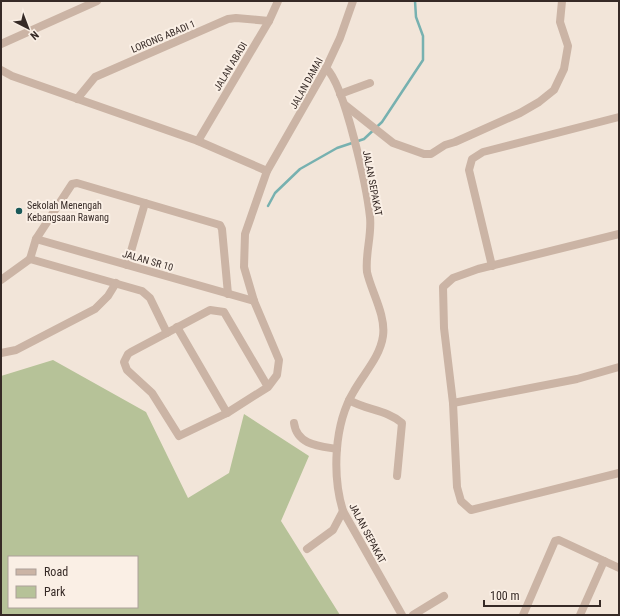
<svg xmlns="http://www.w3.org/2000/svg" width="620" height="616" font-family="'Roboto Condensed',sans-serif">
<style>
.green{fill:#b6c298;fill-rule:evenodd}
.lines{fill:none;stroke-linecap:round;stroke-linejoin:round}
.stream{stroke:#77b1b0;stroke-width:2.5}
.minor{stroke:#cbb4a5;stroke-width:8}
.poi-dot{fill:#1a5959;stroke:#faefe5;stroke-width:1.5}
.labels{text-anchor:middle;stroke-width:4;stroke-linejoin:round;paint-order:stroke}
.street-label{font-size:10px;fill:#362a26;stroke:#faefe5}
.poi-label{font-size:10px;fill:#362a26;stroke:#faefe5;text-anchor:start}
</style>
<rect width="100%" height="100%" fill="#f2e5d9"/>
<path class="green" d="M 53,360 L 146,412 L 188,498 L 229,473 L 244,414 L 309,456 L 281,521 L 340,615 L 1,615 L 1,376 ZM 9,557 L 137,557 L 137,607 L 9,607 Z"/>
<g class="lines">
<polyline class="stream" points="268,206 275,193 300,169 337,148 364,139 382,122 423,60 423,36 416,17 415,1"/>
<g class="minor">
<polyline points="1,44 97,1"/>
<path d="M 326,68 C 345,85 367,189 370,217 C 372,235 365,254 367,272 C 371,291 386,315 383,336 C 380,357 364,373 354,391 C 334,424 332,475 343,511 L 402,615"/>
<polyline points="1,70 12,76 198,141 267,171"/>
<polyline points="340,94 370,83"/>
<polyline points="77,99 95,77 228,19 236,18 269,21"/>
<polyline points="345,105 393,143 424,154 431,154 445,145 455,142 520,113 539,102 554,90 564,69 568,46 560,22 562,1"/>
<polyline points="198,141 269,21 278,1"/>
<polyline points="619,234 478,269 453,278 443,287 444,328 453,403 457,487 461,501 471,510 619,473"/>
<polyline points="36,239 254,301"/>
<polyline points="127,265 145,203"/>
<polyline points="492,266 469,170 472,159 483,152 619,117"/>
<polyline points="1,280 30,259"/>
<polyline points="177,327 227,413"/>
<polyline points="167,333 150,298 142,291 30,259 36,239 72,184 77,183 220,225 222,229 228,294"/>
<polyline points="1,353 16,350 95,309 108,296 116,283"/>
<polyline points="268,387 224,312 210,310 131,352 128,354 124,362 127,370 152,393 179,436 227,413 268,387 277,375 279,360 254,301 244,267 245,234 267,171 326,68 340,38 353,1"/>
<path d="M 349,400 C 366,410 387,410 402,423 L 397,476"/>
<polyline points="453,403 577,379 619,367"/>
<path d="M 294,423 C 297,445 319,446 337,449"/>
<polyline points="307,549 333,530 343,511"/>
<polyline points="413,615 444,596"/>
<polyline points="523,615 555,541 559,540 619,568"/>
<polyline points="580,615 604,561"/>
</g>
</g>
<circle class="poi-dot" cx="19" cy="211" r="4"/>
<g class="labels">
<g class="street-label">
<text transform="translate(163 36) rotate(-23)" y="4">LORONG ABADI 1</text>
<text transform="translate(230 66) rotate(-59)" y="4">JALAN ABADI</text>
<text transform="translate(306 83) rotate(-61)" y="4">JALAN DAMAI</text>
<text transform="translate(373 183) rotate(79)" y="4">JALAN SEPAKAT</text>
<text transform="translate(148 260) rotate(16)" y="4">JALAN SR 10</text>
<text transform="translate(368 533) rotate(62)" y="4">JALAN SEPAKAT</text>
</g>
<g class="poi-label">
<text x="27" y="209">Sekolah Menengah<tspan x="27" dy="12">Kebangsaan Rawang</tspan></text>
</g>
</g>
<rect width="620" height="616" fill="none" stroke="#362a26" stroke-width="4"/>
<rect x="8" y="556" width="130" height="52" fill="#faefe5" stroke="#aca099"/>
<rect x="16" y="569" width="20" height="6" fill="#cbb4a5" stroke="#aca099"/>
<text x="44" y="576" font-size="12" fill="#362a26">Road</text>
<rect x="16" y="586" width="20" height="12" fill="#b6c298" stroke="#aca099"/>
<text x="44" y="596" font-size="12" fill="#362a26">Park</text>
<g transform="translate(28 28) rotate(138)" stroke="#faefe5" stroke-width="3" paint-order="stroke">
<path d="M0-3L7 15L0 10L-7 15Z" fill="#362a26"/>
<text y="-6" font-size="11" font-weight="bold" text-anchor="middle" fill="#362a26">N</text>
</g>
<path d="M484 600v6h116v-6" fill="none" stroke="#362a26" stroke-width="2"/>
<text x="490" y="600" font-size="12" fill="#362a26" stroke="#faefe5" stroke-width="3" paint-order="stroke">100 m</text>
</svg>
